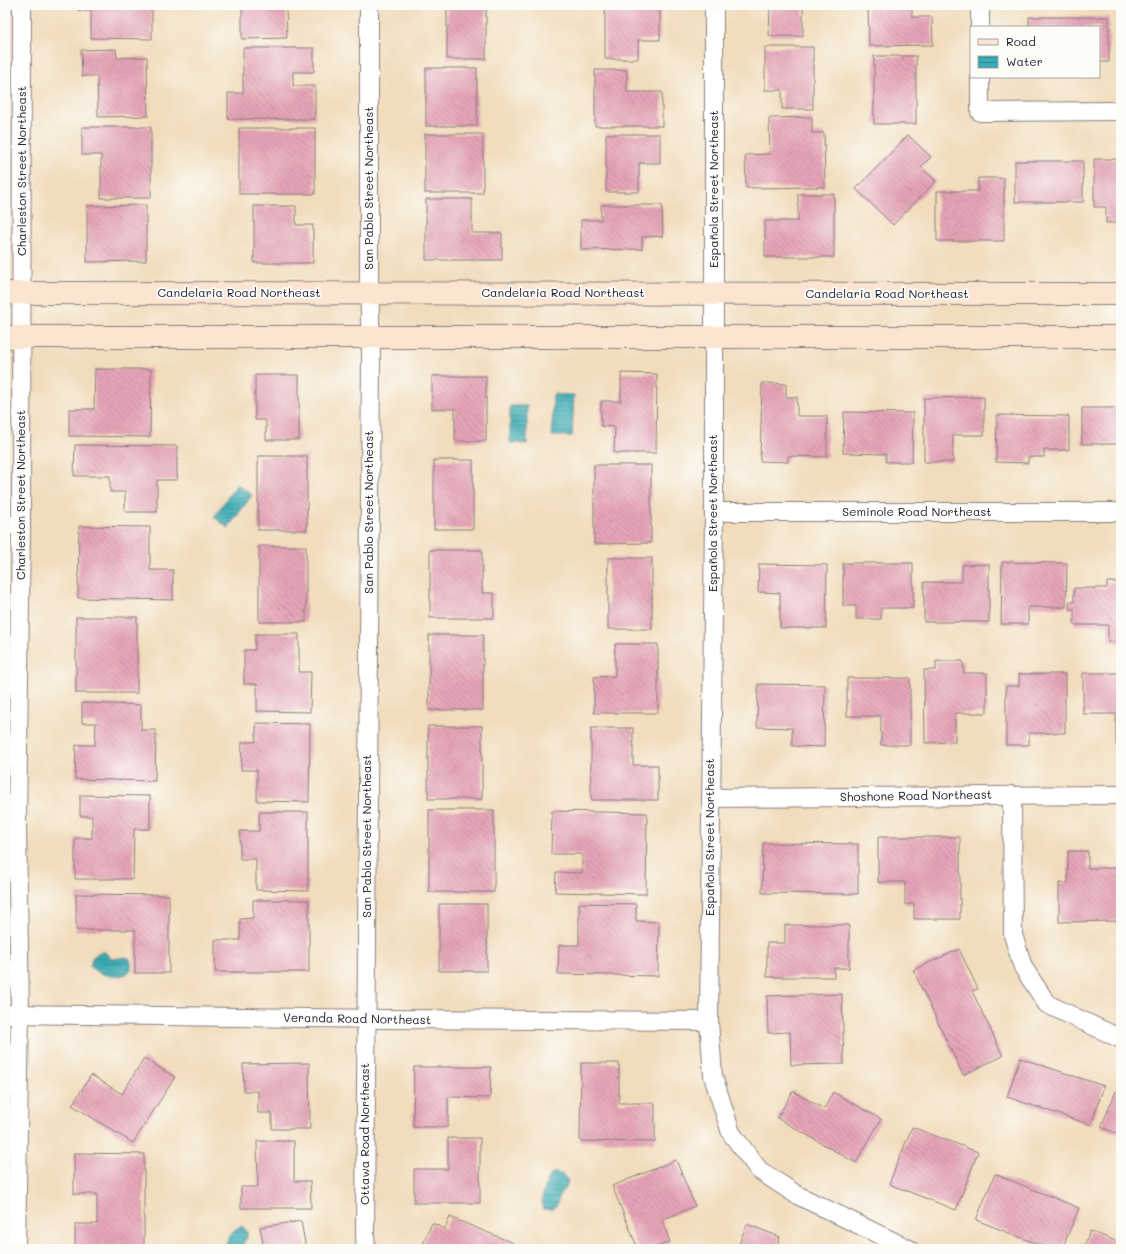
<svg xmlns="http://www.w3.org/2000/svg" width="1126" height="1254" font-family="Mali,sans-serif">
<style>
.water{fill:url(#water-rules);stroke:#2e6677}
.building{fill:url(#building-back-hatch)}
.lines{fill:none;stroke-linecap:round;stroke-linejoin:round}
.street-casing{stroke:#8a7f7c;stroke-width:20}
.secondary-casing{stroke:#8a7f7c;stroke-width:24}
.street{stroke:#fff;stroke-width:18}
.secondary{stroke:#fce5d0;stroke-width:22}
.labels{text-anchor:middle;stroke-width:4;stroke-linejoin:round;paint-order:stroke}
.street-label{font-size:12px;fill:#22223b;stroke:#fdfcf7}
</style>
<defs>
<pattern id="water-rules" width="6" height="5" patternUnits="userSpaceOnUse"><rect width="6" height="5" fill="#39abb3"/><path d="M0 2.5h6" fill="none" stroke="#308b93"/></pattern>
<pattern id="building-back-hatch" width="6" height="6" patternUnits="userSpaceOnUse"><rect width="6" height="6" fill="#e6a4b8"/><path d="M-1 5l2 2M0 0l6 6M5-1l2 2" fill="none" stroke="#ba8597"/></pattern>
</defs>
<rect width="100%" height="100%" fill="#fdfcf7"/>
<filter id="ink" filterUnits="userSpaceOnUse"><feTurbulence type="fractalNoise" baseFrequency=".025" numOctaves="2"/><feDisplacementMap in="SourceGraphic" scale="8" xChannelSelector="R" yChannelSelector="G"/><feConvolveMatrix kernelMatrix="1 2 1 2 8 2 1 2 1" color-interpolation-filters="sRGB"/></filter>
<filter id="wash" filterUnits="userSpaceOnUse"><feTurbulence type="fractalNoise" baseFrequency=".012" numOctaves="4" result="noise"/><feDisplacementMap in="SourceGraphic" scale="16" xChannelSelector="R" yChannelSelector="G"/><feGaussianBlur stdDeviation="0.9" result="paint"/><feColorMatrix in="noise" values="0 0 0 0 0 0 0 0 0 0 0 0 0 0 0 0 0 1.4 0 .05"/><feComposite in="paint" operator="in"/></filter>
<g filter="url(#wash)">
<rect width="100%" height="100%" fill="#f1dcbc"/>
<g class="water">
<polygon points="553,394 574,395 572,436 552,436"/>
<polygon points="510,406 527,406 527,444 510,443"/>
<polygon points="237,484 252,495 228,528 214,517"/>
<path d="M 99,952 L 105,952 L 112,959 C 118,959 123,956 129,958 L 131,962 L 131,969 C 130,971 128,973 126,974 C 117,979 96,975 90,966 L 92,958 Z"/>
<path d="M 553,1173 C 560,1173 570,1175 567,1185 C 566,1189 561,1191 560,1195 C 556,1205 558,1211 543,1209 C 540,1198 545,1181 553,1173 Z"/>
<path d="M 239,1227 L 243,1227 L 247,1232 L 247,1238 L 239,1249 L 226,1249 C 226,1239 230,1232 239,1227 Z"/>
</g>
<g id="blocks">
<g class="building">
<polygon points="78,5 152,5 152,39 91,38 91,10 78,10"/>
<polygon points="242,5 301,5 301,7 286,7 287,38 242,39"/>
<rect x="447" y="5" width="39" height="54"/>
<polygon points="605,5 660,5 660,40 638,40 638,59 605,59"/>
<polygon points="770,5 803,5 803,36 769,36"/>
<polygon points="868,5 912,5 912,17 932,17 933,45 869,46"/>
<polygon points="1029,17 1109,17 1109,62 1099,62 1099,27 1029,27"/>
<polygon points="765,47 813,47 813,109 782,109 782,90 765,90"/>
<polygon points="243,48 314,48 314,72 293,72 293,86 315,86 315,119 228,119 228,93 243,93"/>
<polygon points="116,49 117,58 147,57 148,116 98,117 97,76 82,76 81,50"/>
<rect x="874" y="56" width="42" height="68"/>
<rect x="426" y="68" width="51" height="58"/>
<polygon points="595,70 627,70 627,92 662,92 662,126 595,126"/>
<polygon points="812,117 812,133 824,133 825,187 746,188 745,155 770,154 769,118"/>
<polygon points="82,127 151,127 151,198 101,198 101,155 82,155"/>
<rect x="239" y="128" width="76" height="66"/>
<rect x="425" y="134" width="58" height="59"/>
<polygon points="606,134 660,134 660,163 639,163 639,192 606,192"/>
<polygon points="908,135 931,157 921,167 936,181 893,225 856,189"/>
<polygon points="1094,159 1121,159 1121,223 1106,223 1106,207 1094,207"/>
<rect x="1015" y="161" width="68" height="41"/>
<polygon points="978,178 1004,178 1004,241 937,241 937,191 978,191"/>
<polygon points="798,194 834,194 834,257 765,257 765,221 798,221"/>
<polygon points="426,199 472,199 472,233 502,233 502,260 426,260"/>
<polygon points="146,205 146,261 87,262 87,206"/>
<polygon points="601,205 662,205 663,236 642,237 642,249 581,250 581,220 601,220"/>
<polygon points="254,206 296,206 296,225 313,225 313,263 254,263"/>
<polygon points="95,369 151,369 150,437 69,436 69,409 94,409"/>
<polygon points="621,373 657,374 656,453 614,453 615,427 601,426 601,401 621,401"/>
<polygon points="255,375 299,375 299,440 266,440 266,420 255,420"/>
<polygon points="432,376 486,376 486,441 455,441 455,409 432,409"/>
<polygon points="762,383 786,384 786,397 797,397 797,416 827,416 827,457 788,456 788,462 760,461"/>
<polygon points="984,397 984,435 953,435 953,462 924,462 924,398"/>
<rect x="1082" y="408" width="39" height="36"/>
<polygon points="844,412 913,413 912,462 886,462 886,454 843,453"/>
<polygon points="997,415 1069,416 1069,450 1044,450 1044,457 1028,457 1028,463 996,462"/>
<polygon points="75,445 177,446 177,480 157,480 157,512 125,512 125,492 110,492 110,476 74,476"/>
<rect x="258" y="456" width="49" height="74"/>
<rect x="434" y="460" width="39" height="69"/>
<polygon points="594,465 651,465 651,543 594,544"/>
<polygon points="79,526 150,527 150,570 173,570 173,600 78,598"/>
<rect x="259" y="546" width="47" height="76"/>
<polygon points="430,550 482,550 482,593 494,593 494,618 430,618"/>
<rect x="608" y="558" width="44" height="71"/>
<polygon points="1002,562 1067,563 1066,607 1028,607 1028,624 1001,624"/>
<polygon points="843,563 913,563 913,608 881,608 881,619 856,619 856,606 843,606"/>
<polygon points="759,564 827,565 826,628 780,628 780,593 758,592"/>
<polygon points="989,564 989,622 924,622 924,582 962,582 962,565"/>
<polygon points="1107,582 1121,582 1121,643 1108,642 1108,625 1074,625 1074,609 1069,609 1069,602 1074,602 1074,588 1107,588"/>
<rect x="76" y="617" width="61" height="76"/>
<polygon points="255,634 299,634 299,672 311,672 310,712 257,711 257,684 244,684 244,650 255,650"/>
<rect x="429" y="635" width="54" height="75"/>
<polygon points="615,644 658,644 658,713 594,713 594,677 615,676"/>
<polygon points="936,661 963,661 964,673 987,673 987,713 955,713 955,742 925,743 924,670 936,670"/>
<polygon points="1083,673 1121,673 1121,745 1116,745 1116,714 1083,714"/>
<polygon points="1019,674 1065,674 1065,733 1029,733 1029,745 1006,745 1006,686 1019,686"/>
<polygon points="847,678 910,678 910,745 881,745 881,716 847,716"/>
<polygon points="758,684 825,685 824,747 792,746 792,728 757,727"/>
<polygon points="82,703 141,705 141,730 156,730 155,781 75,779 76,745 95,745 96,723 82,723"/>
<polygon points="256,723 310,724 309,802 257,801 257,770 241,770 242,742 256,742"/>
<rect x="428" y="726" width="54" height="73"/>
<polygon points="591,728 633,728 633,765 658,765 658,800 591,800"/>
<polygon points="80,795 150,796 150,829 134,829 133,879 75,879 75,838 92,838 92,816 80,816"/>
<rect x="429" y="810" width="65" height="82"/>
<polygon points="552,811 647,813 646,894 555,892 556,872 582,873 582,854 551,854"/>
<polygon points="259,812 308,812 308,891 256,890 256,859 240,859 240,831 259,831"/>
<polygon points="878,837 960,837 960,919 914,919 914,904 905,904 905,882 878,882"/>
<polygon points="763,843 858,844 858,894 762,893"/>
<polygon points="1068,851 1088,851 1088,868 1121,868 1121,921 1059,922 1059,883 1068,883"/>
<polygon points="76,894 169,895 169,973 135,973 135,930 76,930"/>
<polygon points="253,900 309,900 309,972 215,972 215,940 240,940 240,919 253,918"/>
<polygon points="579,903 636,904 636,921 659,922 658,976 558,974 559,945 579,945"/>
<rect x="439" y="904" width="48" height="67"/>
<polygon points="785,925 849,925 849,968 834,968 834,977 767,977 767,943 785,943"/>
<polygon points="959,949 978,989 972,991 1003,1056 963,1075 913,970"/>
<polygon points="842,994 844,1064 791,1065 790,1032 768,1033 767,996"/>
<polygon points="144,1058 175,1077 133,1143 72,1105 91,1075 122,1094"/>
<polygon points="1020,1058 1104,1086 1091,1125 1007,1097"/>
<polygon points="309,1063 310,1129 272,1129 272,1113 258,1113 258,1091 244,1091 243,1064"/>
<polygon points="581,1063 619,1063 619,1103 655,1103 655,1142 580,1141"/>
<polygon points="414,1067 491,1067 490,1098 448,1097 448,1127 413,1127"/>
<polygon points="793,1091 824,1109 833,1092 881,1119 856,1163 777,1118"/>
<polygon points="1116,1091 1121,1093 1121,1135 1101,1127"/>
<polygon points="912,1127 978,1152 956,1210 889,1184"/>
<polygon points="448,1138 480,1138 480,1203 414,1203 414,1169 448,1169"/>
<polygon points="257,1141 294,1141 294,1181 310,1181 311,1208 241,1208 241,1187 258,1187"/>
<polygon points="74,1153 144,1154 144,1247 75,1246 75,1224 97,1224 97,1194 74,1194"/>
<polygon points="676,1160 695,1206 662,1220 670,1242 652,1249 638,1249 612,1186"/>
<polygon points="995,1174 1079,1208 1062,1249 1050,1249 976,1220"/>
<polygon points="450,1217 513,1243 510,1249 421,1249 432,1223 445,1229"/>
<polygon points="301,1221 306,1249 264,1249 260,1227"/>
<polygon points="747,1224 780,1237 776,1249 737,1249"/>
<polygon points="1090,1231 1121,1243 1121,1249 1083,1249"/>
</g>
</g>
</g>
<g filter="url(#ink)">
<use href="#blocks" fill-opacity="0" stroke="#8a7f7c" stroke-width="1"/>
<g class="lines">
<defs>
<g id="street">
<polyline points="714,5 714,512 709,1021 713,1076 731,1133 759,1170 797,1195 909,1249"/>
<polyline points="980,27 980,5"/>
<polyline points="980,77 980,112 1121,111"/>
<polyline points="714,512 1121,512"/>
<polyline points="5,525 21,525"/>
<polyline points="1012,795 1013,935 1023,967 1047,1004 1121,1039"/>
<polyline points="711,798 1121,795"/>
<polyline points="5,1014 385,1019 709,1021"/>
<polyline points="16,1249 20,1014 17,827 21,525 22,5"/>
<polyline points="366,1249 365,1235 371,357 369,277 369,5"/>
</g>
<g id="secondary">
<polyline points="5,293 1121,294"/>
<polyline points="5,337 1121,337"/>
</g>
</defs>
<use href="#street" class="street-casing"/>
<use href="#secondary" class="secondary-casing"/>
<use href="#street" class="street"/>
<use href="#secondary" class="secondary"/>
</g>
</g>
<g class="labels">
<g class="street-label">
<text transform="translate(22 171) rotate(-90)" y="4">Charleston Street Northeast</text>
<text transform="translate(369 188) rotate(-90)" y="4">San Pablo Street Northeast</text>
<text transform="translate(714 189) rotate(-90)" y="4">Española Street Northeast</text>
<text x="239" y="297">Candelaria Road Northeast</text>
<text x="563" y="297">Candelaria Road Northeast</text>
<text x="887" y="298">Candelaria Road Northeast</text>
<text transform="translate(21 495) rotate(-90)" y="4">Charleston Street Northeast</text>
<text transform="translate(369 512) rotate(-90)" y="4">San Pablo Street Northeast</text>
<text x="917" y="516">Seminole Road Northeast</text>
<text transform="translate(713 513) rotate(-90)" y="4">Española Street Northeast</text>
<text transform="translate(916 796) rotate(-1)" y="4">Shoshone Road Northeast</text>
<text transform="translate(367 836) rotate(-90)" y="4">San Pablo Street Northeast</text>
<text transform="translate(710 837) rotate(-90)" y="4">Española Street Northeast</text>
<text transform="translate(357 1019) rotate(1)" y="4">Veranda Road Northeast</text>
<text transform="translate(365 1134) rotate(-90)" y="4">Ottawa Road Northeast</text>
</g>
</g>
<rect width="1126" height="1254" fill="none" stroke="#fdfcf7" stroke-width="20"/>
<rect x="970" y="26" width="130" height="52" fill="#fdfcf7" stroke="#a5a5ac"/>
<rect x="978" y="39" width="20" height="6" fill="#fce5d0" stroke="#a5a5ac"/>
<text x="1006" y="46" font-size="12" fill="#22223b">Road</text>
<rect x="978" y="56" width="20" height="12" fill="url(#water-rules)" stroke="#a5a5ac"/>
<text x="1006" y="66" font-size="12" fill="#22223b">Water</text>
</svg>
